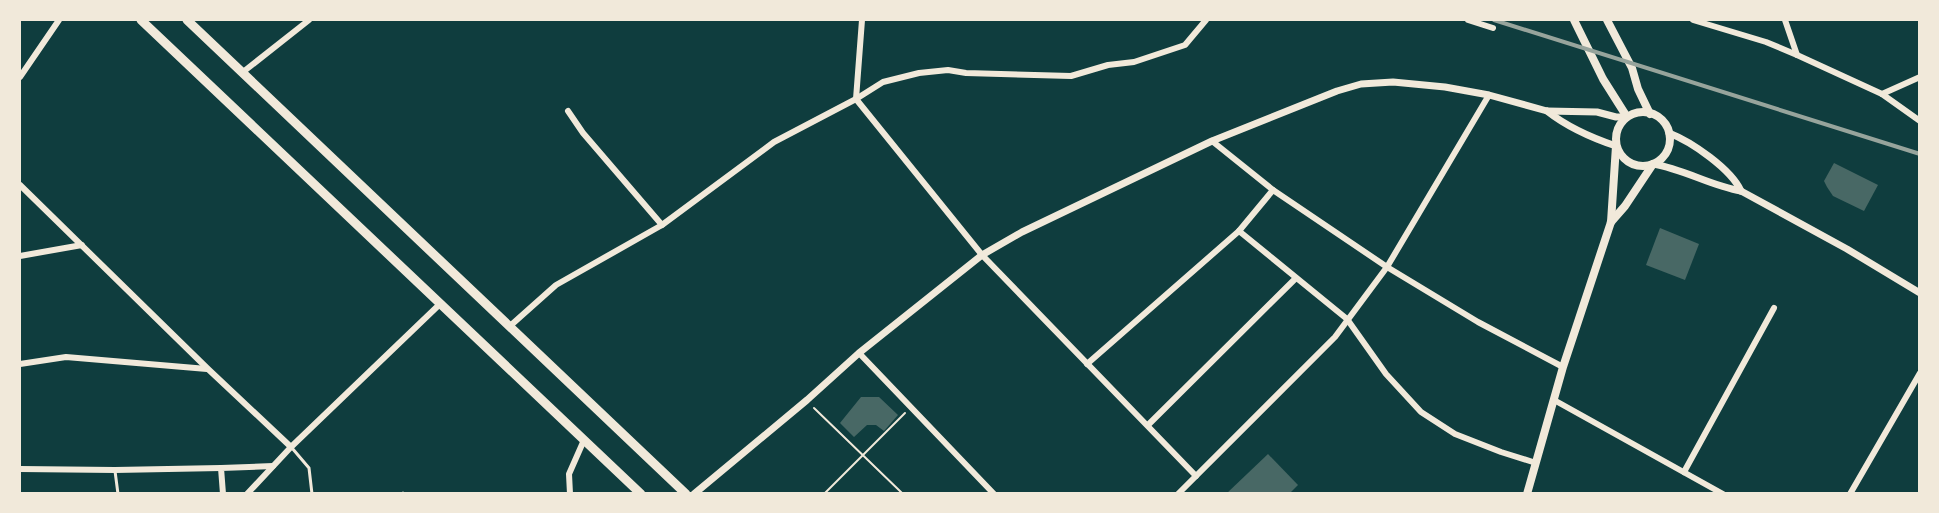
<svg xmlns="http://www.w3.org/2000/svg" width="1939" height="513" font-family="Helvetica,sans-serif">
<style>
.building{fill:#486865}
.lines{fill:none;stroke-linecap:round;stroke-linejoin:round}
.path{stroke:#f1e9da;stroke-width:2}
.service{stroke:#f1e9da;stroke-width:3}
.minor{stroke:#f1e9da;stroke-width:6}
.tertiary{stroke:#f1e9da;stroke-width:7}
.secondary{stroke:#f1e9da;stroke-width:8}
.trunk{stroke:#f1e9da;stroke-width:9}
.rail{stroke:#97a49c;stroke-width:4}
</style>
<rect width="100%" height="100%" fill="#0f3d3e"/>
<g class="building">
<polygon points="1834,163 1878,185 1864,211 1833,196 1827,187 1824,181"/>
<polygon points="1660,228 1699,244 1685,280 1646,265"/>
<polygon points="861,397 879,397 898,415 884,431 876,425 867,425 854,437 840,423"/>
<polygon points="1268,454 1298,485 1289,494 1226,494"/>
</g>
<g class="lines">
<g class="path">
<polyline points="814,408 903,494"/>
<polyline points="824,494 905,413"/>
</g>
<g class="service">
<polyline points="292,448 309,468 312,494"/>
<polyline points="115,471 118,494"/>
<polyline points="403,493 403,494"/>
</g>
<g class="minor">
<polyline points="862,20 856,99 982,255 1196,476"/>
<polyline points="1468,20 1493,28"/>
<polyline points="1693,20 1766,42 1797,55 1882,94 1920,121"/>
<polyline points="1785,20 1797,55"/>
<polyline points="243,72 309,20"/>
<polyline points="20,77 59,20"/>
<polyline points="1882,94 1920,77"/>
<polyline points="568,111 583,133 662,225"/>
<polyline points="1212,141 1273,190 1387,267 1478,322 1563,367"/>
<polyline points="20,185 208,369 291,447"/>
<polyline points="1239,231 1347,319 1386,374 1421,412 1455,434 1501,452 1536,463"/>
<polyline points="20,256 82,245"/>
<polyline points="510,326 556,285 662,225 774,142 856,99 883,82 919,73 948,70 966,73 1071,76 1108,65 1134,62 1185,45 1206,20"/>
<polyline points="859,353 994,494"/>
<polyline points="20,364 66,357 207,369"/>
<polyline points="1087,364 1239,231 1273,190"/>
<polyline points="1554,400 1723,494"/>
<polyline points="1148,425 1295,279"/>
<polyline points="20,469 115,470 221,468"/>
<polyline points="1684,472 1774,308"/>
<polyline points="223,494 221,468 273,466"/>
<polyline points="247,494 291,447 441,303"/>
<polyline points="570,494 569,474 584,440"/>
<polyline points="1178,494 1335,337 1387,267 1489,95"/>
<polyline points="1850,494 1920,373"/>
</g>
<g class="tertiary">
<path d="M 1547,111 C 1566,126 1592,138 1616,146"/>
<path d="M 1669,133 C 1692,142 1731,169 1741,191"/>
<path d="M 1653,164 C 1684,169 1711,186 1741,191 L 1847,249 L 1920,293"/>
<polyline points="694,494 807,400 859,353 982,255 1022,232 1212,141 1337,91 1361,84 1393,82 1445,87 1489,95 1547,111 1597,112 1616,117 1627,117"/>
</g>
<g class="secondary">
<polyline points="1574,20 1603,79 1627,117"/>
<polyline points="1607,20 1632,68 1638,89 1650,114"/>
<circle cx="1643" cy="139" r="27"/>
<polyline points="1611,222 1625,206 1653,164"/>
<polyline points="1527,494 1563,367 1611,222 1616,146"/>
</g>
<g class="trunk">
<polyline points="141,20 641,494"/>
<polyline points="187,20 686,494"/>
</g>
<polyline class="rail" points="1494,20 1920,154"/>
</g>
<rect width="1939" height="513" fill="none" stroke="#f1e9da" stroke-width="42"/>
</svg>
